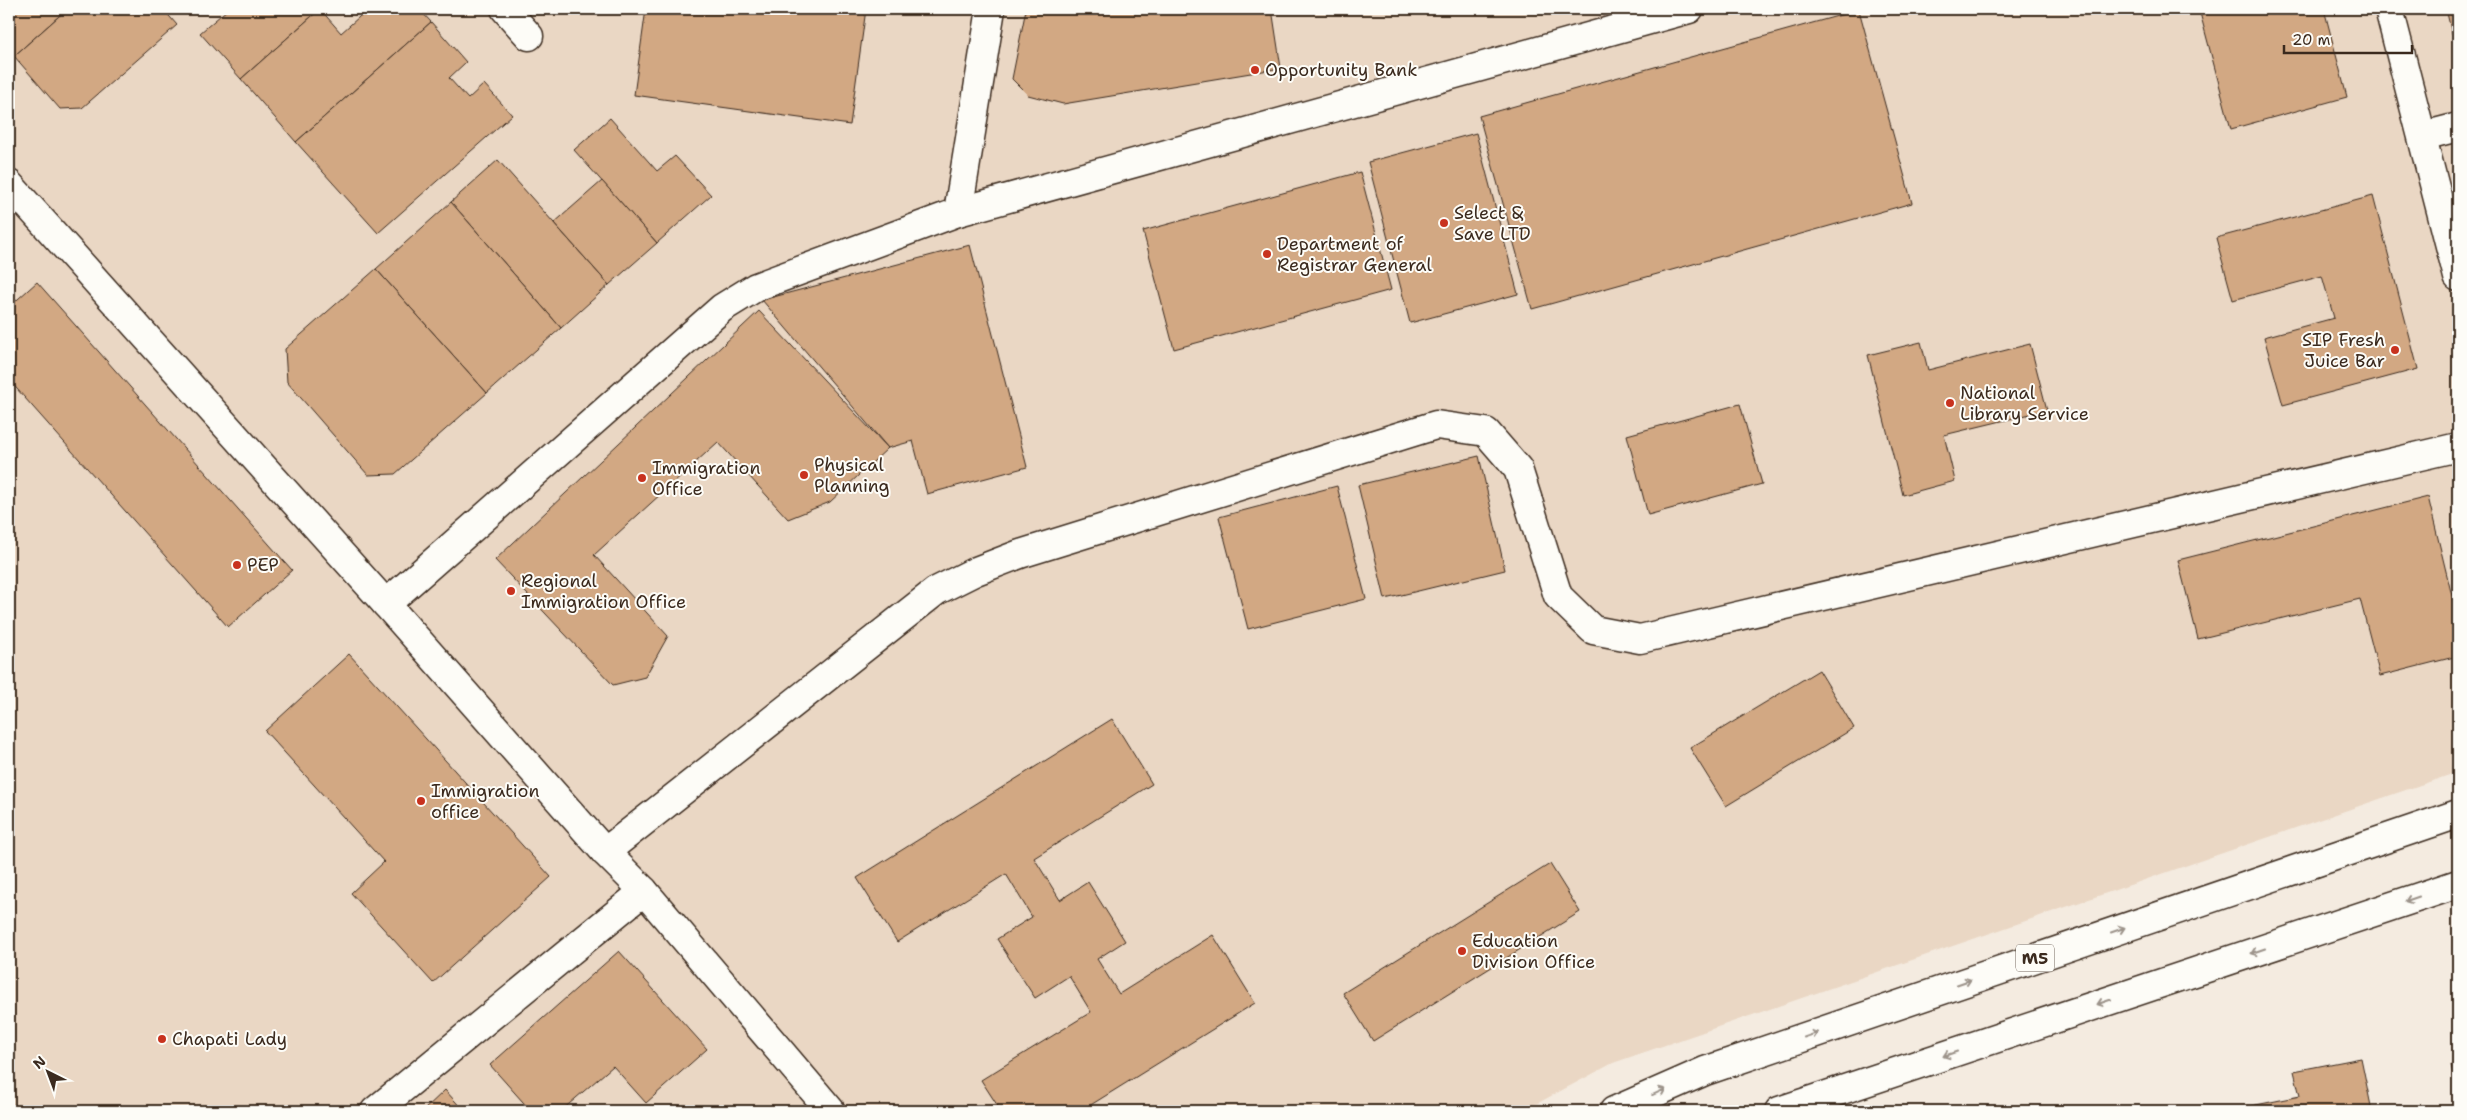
<svg xmlns="http://www.w3.org/2000/svg" width="2467" height="1120" font-family="'Shantell Sans',sans-serif">
<style>
.built{fill:#ead7c4}
.building{fill:#d2a883;stroke:#3b2a1e}
.lines{fill:none;stroke-linecap:round;stroke-linejoin:round}
.minor-casing{stroke:#3b2a1e;stroke-width:31}
.highway-casing{stroke:#3b2a1e;stroke-width:31}
.minor{stroke:#fdfcf7;stroke-width:28}
.highway{stroke:#fdfcf7;stroke-width:28}
.oneway{stroke:#9c938a}
.poi-dot{fill:#c8321e;stroke:#fdfcf7;stroke-width:2}
.labels{text-anchor:middle;stroke-width:4;stroke-linejoin:round;paint-order:stroke}
.shield{fill:#fdfcf7;stroke:#75695f;stroke-width:1}
.shield-label{font-size:16px;font-weight:bold;fill:#3b2a1e}
.poi-label{font-size:18px;fill:#3b2a1e;stroke:#fdfcf7;text-anchor:start}
</style>
<rect width="100%" height="100%" fill="#f4ebe0"/>
<filter id="ink" filterUnits="userSpaceOnUse"><feTurbulence type="fractalNoise" baseFrequency=".02" numOctaves="2"/><feDisplacementMap in="SourceGraphic" scale="10" xChannelSelector="R" yChannelSelector="G"/><feConvolveMatrix kernelMatrix="1 2 1 2 8 2 1 2 1" color-interpolation-filters="sRGB"/></filter>
<g filter="url(#ink)">
<polygon class="built" points="9,9 2458,9 2458,772 1613,1063 1523,1111 9,1111"/>
<g class="building">
<polygon points="9,9 67,9 14,56 9,50"/>
<polygon points="67,9 163,9 177,25 82,108 60,109 14,56"/>
<polygon points="228,9 320,9 241,79 200,33"/>
<polygon points="320,9 341,33 368,9 419,9 431,22 296,142 241,79"/>
<polygon points="646,9 793,9 809,11 809,9 866,9 850,125 634,95"/>
<polygon points="1026,9 1272,9 1281,68 1063,104 1028,95 1012,79"/>
<polygon points="2199,9 2324,9 2347,97 2231,129"/>
<polygon points="2446,9 2458,9 2458,37 2452,34"/>
<polygon points="1859,10 1912,203 1532,309 1479,116"/>
<polygon points="431,22 466,62 449,78 468,99 484,84 512,115 378,233 296,142"/>
<polygon points="610,118 657,171 675,156 711,195 657,243 574,150"/>
<polygon points="1476,133 1518,294 1410,323 1368,162"/>
<polygon points="498,160 609,285 561,328 451,202"/>
<polygon points="1360,172 1391,290 1174,349 1143,231"/>
<polygon points="602,181 657,243 609,285 554,223"/>
<polygon points="2373,196 2418,369 2283,405 2264,337 2334,318 2322,276 2233,300 2216,238"/>
<polygon points="451,202 561,328 487,393 376,269"/>
<polygon points="970,245 1027,467 927,494 913,441 888,448 762,300"/>
<polygon points="376,269 487,393 395,474 368,475 287,382 285,349"/>
<polygon points="37,282 292,570 228,627 9,380 9,307"/>
<polygon points="759,311 888,448 830,502 788,519 718,442 594,555 668,636 645,677 613,685 495,560"/>
<polygon points="1921,342 1928,370 2030,344 2047,410 1944,435 1955,481 1903,495 1868,355"/>
<polygon points="1740,404 1762,484 1648,515 1627,435"/>
<polygon points="1479,456 1505,570 1385,599 1358,485"/>
<polygon points="1337,486 1366,599 1248,629 1219,517"/>
<polygon points="2428,497 2458,621 2458,656 2380,676 2360,599 2198,639 2178,560"/>
<polygon points="349,654 551,877 433,983 351,893 384,862 265,731"/>
<polygon points="1819,670 1854,728 1726,806 1690,748"/>
<polygon points="1112,719 1152,784 1034,858 1060,900 1088,882 1125,941 1097,959 1119,994 1213,935 1255,1003 1081,1111 1001,1111 981,1080 1091,1012 1069,976 1035,998 997,939 1032,917 1006,874 897,942 857,878"/>
<polygon points="1550,864 1580,912 1373,1041 1343,993"/>
<polygon points="619,951 707,1049 646,1103 613,1066 561,1111 531,1111 490,1065"/>
<polygon points="2361,1058 2372,1111 2252,1111 2251,1106 2300,1096 2294,1071"/>
<polygon points="2458,1064 2458,1097 2451,1065"/>
<polygon points="445,1090 464,1111 425,1111 424,1110"/>
</g>
<g class="lines">
<defs>
<g id="minor">
<polyline points="505,9 529,36"/>
<polyline points="2389,9 2458,277"/>
<polyline points="2423,136 2458,127"/>
<polyline points="9,184 386,604 605,852 644,891 831,1111"/>
<polyline points="958,212 991,9"/>
<polyline points="386,604 722,308 756,287 958,212 1689,9"/>
<polyline points="605,852 936,591 976,571 1020,554 1436,425 1486,432 1518,469 1558,596 1593,630 1640,639 2458,447"/>
<polyline points="375,1111 644,891"/>
</g>
<g id="highway">
<polyline points="1614,1111 1705,1071 2458,814"/>
<polyline points="1779,1111 2458,884"/>
</g>
</defs>
<use href="#minor" class="minor-casing"/>
<use href="#highway" class="highway-casing"/>
<use href="#minor" class="minor"/>
<use href="#highway" class="highway"/>
</g>
<defs><path id="oneway-shaft" d="M-6 0H5M1.5-3L5.5 0L1.5 3" fill="none" stroke-width="1.6" stroke-linecap="round" stroke-linejoin="round" transform="scale(1.25)"/></defs>
<g class="oneway">
<use href="#oneway-shaft" transform="translate(2412 899) rotate(161)"/>
<use href="#oneway-shaft" transform="translate(2118 930) rotate(-19)"/>
<use href="#oneway-shaft" transform="translate(2258 951) rotate(161)"/>
<use href="#oneway-shaft" transform="translate(1964 982) rotate(-19)"/>
<use href="#oneway-shaft" transform="translate(2104 1002) rotate(161)"/>
<use href="#oneway-shaft" transform="translate(1811 1035) rotate(-19)"/>
<use href="#oneway-shaft" transform="translate(1950 1054) rotate(161)"/>
<use href="#oneway-shaft" transform="translate(1659 1092) rotate(-24)"/>
</g>
</g>
<g class="poi-dot">
<circle cx="1255" cy="70" r="5"/>
<circle cx="1444" cy="223" r="5"/>
<circle cx="1267" cy="254" r="5"/>
<circle cx="2395" cy="350" r="5"/>
<circle cx="1950" cy="403" r="5"/>
<circle cx="804" cy="475" r="5"/>
<circle cx="642" cy="478" r="5"/>
<circle cx="237" cy="565" r="5"/>
<circle cx="511" cy="591" r="5"/>
<circle cx="421" cy="801" r="5"/>
<circle cx="1462" cy="951" r="5"/>
<circle cx="162" cy="1039" r="5"/>
</g>
<g class="labels">
<rect class="shield" x="2016" y="944.5" width="38" height="27" rx="4"/>
<g class="shield-label">
<text x="2035" y="964">M5</text>
</g>
<g class="poi-label">
<text x="1265" y="76">Opportunity Bank</text>
<text x="1454" y="219">Select &amp;<tspan x="1454" dy="21">Save LTD</tspan></text>
<text x="1277" y="250">Department of<tspan x="1277" dy="21">Registrar General</tspan></text>
<text x="2385" y="346" text-anchor="end">SIP Fresh<tspan x="2385" dy="21">Juice Bar</tspan></text>
<text x="1960" y="399">National<tspan x="1960" dy="21">Library Service</tspan></text>
<text x="814" y="471">Physical<tspan x="814" dy="21">Planning</tspan></text>
<text x="652" y="474">Immigration<tspan x="652" dy="21">Office</tspan></text>
<text x="247" y="571">PEP</text>
<text x="521" y="587">Regional<tspan x="521" dy="21">Immigration Office</tspan></text>
<text x="431" y="797">Immigration<tspan x="431" dy="21">office</tspan></text>
<text x="1472" y="947">Education<tspan x="1472" dy="21">Division Office</tspan></text>
<text x="172" y="1045">Chapati Lady</text>
</g>
</g>
<rect width="2467" height="1120" fill="none" stroke="#fdfcf7" stroke-width="30"/>
<rect x="15" y="15" width="2437" height="1090" fill="none" stroke="#3b2a1e" stroke-width="2" filter="url(#ink)"/>
<g transform="translate(48 1072) rotate(318)" stroke="#fdfcf7" stroke-width="4" paint-order="stroke">
<path d="M0-4L9 19L0 12L-9 19Z" fill="#3b2a1e"/>
<text y="-8" font-size="14" font-weight="bold" text-anchor="middle" fill="#3b2a1e">N</text>
</g>
<path d="M2284 45v8h128v-8" fill="none" stroke="#3b2a1e" stroke-width="2.5"/>
<text x="2292" y="45" font-size="15" fill="#3b2a1e" stroke="#fdfcf7" stroke-width="4" paint-order="stroke">20 m</text>
</svg>
